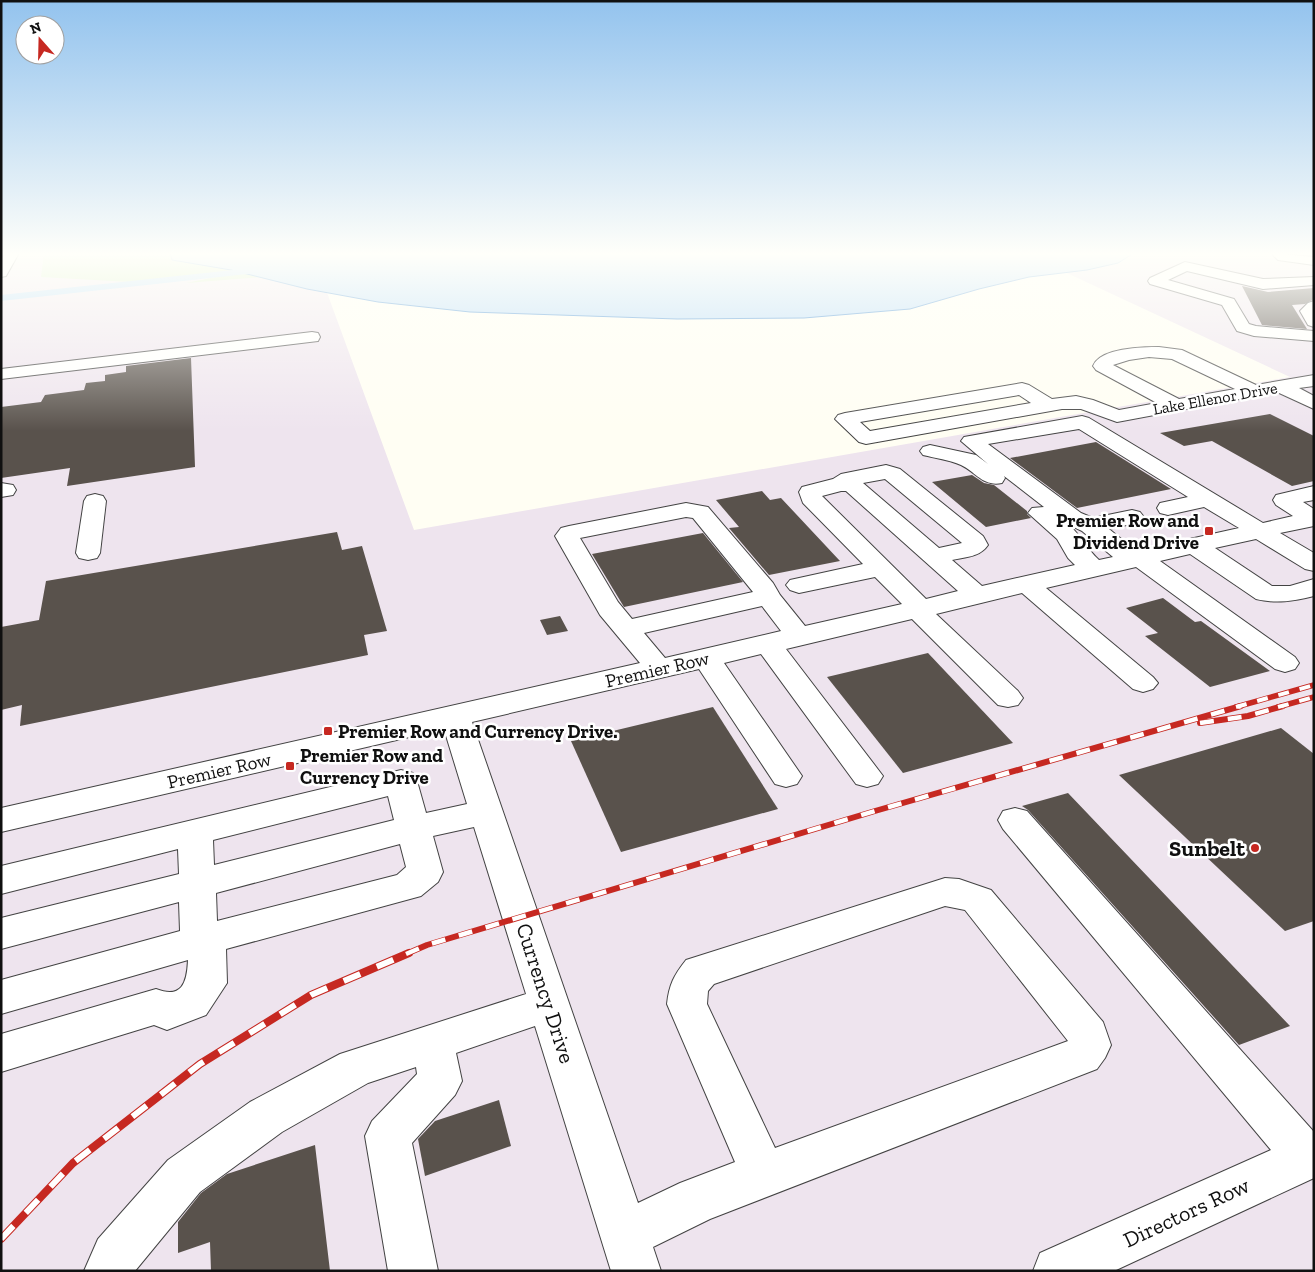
<svg xmlns="http://www.w3.org/2000/svg" width="1315" height="1272" font-family="'Zilla Slab',serif">
<style>
.industrial{fill:#eee4ee}
.green{fill:#d0ecba}
.water{fill:#b5daf8;stroke:#3988d2}
.lines{fill:none;stroke-linecap:round;stroke-linejoin:round}
.canal{fill:#b5daf8;fill-rule:evenodd}
.building{fill:#59524c}
.minor-casing{stroke:#434343;stroke-width:2}
.minor{fill:#fff;fill-rule:evenodd}
.rail-far2-casing{stroke:#c62821;stroke-width:5.5}
.rail-far1-casing{stroke:#c62821;stroke-width:6}
.rail-casing{stroke:#c62821;stroke-width:8}
.rail-far2{stroke:#fff;stroke-width:4;stroke-dasharray:11;stroke-linecap:butt}
.rail-far1{stroke:#fff;stroke-width:4.5;stroke-dasharray:14;stroke-linecap:butt}
.rail{stroke:#fff;stroke-width:6;stroke-dasharray:18;stroke-linecap:butt}
.poi-dot{fill:#c62821;stroke:#fff;stroke-width:2}
.labels{text-anchor:middle;stroke-width:5;stroke-linejoin:round;paint-order:stroke}
.far-street-label{font-size:16px;fill:#101010;stroke:#fff}
.poi-label{font-size:19px;font-weight:bold;fill:#101010;stroke:#fff;text-anchor:start}
.street-label{font-size:19px;fill:#101010;stroke:#fff}
.near-poi-label{font-size:22px;font-weight:bold;fill:#101010;stroke:#fff;text-anchor:end}
.near-street-label{font-size:22px;fill:#101010;stroke:#fff}
</style>
<rect width="100%" height="100%" fill="#fffef3"/>
<polygon class="industrial" points="1,253 230,253 318,268 414,530 1290,377 1024,253 1314,253 1314,1271 1,1271"/>
<polygon class="green" points="44,253 170,253 173,260 231,270 262,277 186,283 230,274 231,271 130,282 41,277"/>
<polygon class="water" points="170,253 1134,253 1118,263 1087,270 1029,277 979,289 910,309 804,318 677,319 470,312 378,302 307,289 231,270 172,260"/>
<g class="lines">
<polygon class="canal" points="269,266 273,267 274,269 273,271 1,301 1,295"/>
</g>
<g class="building">
<polygon points="1242,286 1268,292 1314,288 1314,299 1305,304 1292,305 1307,329 1262,325"/>
<polygon points="191,358 195,467 67,486 70,468 1,478 1,407 41,402 45,395 84,390 86,383 105,381 105,375 126,372 126,366"/>
<polygon points="1270,414 1314,436 1314,481 1292,486 1212,441 1184,446 1160,433"/>
<polygon points="1096,442 1171,489 1077,508 1010,458"/>
<polygon points="972,475 984,483 994,485 1027,511 1027,514 1031,518 986,527 932,482"/>
<polygon points="762,491 770,500 781,498 840,561 769,575 729,528 739,527 716,500"/>
<polygon points="337,532 342,550 362,546 387,631 364,635 368,655 20,726 22,705 1,710 1,627 39,620 46,581"/>
<polygon points="703,533 743,582 624,607 592,554"/>
<polygon points="1163,598 1195,622 1201,621 1270,671 1210,687 1145,636 1158,633 1126,608"/>
<polygon points="560,616 568,631 547,635 540,620"/>
<polygon points="928,653 1013,743 903,773 827,677"/>
<polygon points="713,707 778,809 621,852 571,741"/>
<polygon points="1281,728 1314,754 1314,921 1285,931 1119,775"/>
<polygon points="1068,793 1290,1026 1239,1045 1028,810 1022,806"/>
<polygon points="499,1100 511,1146 425,1176 418,1139 435,1121"/>
<polygon points="315,1145 330,1271 211,1271 210,1242 178,1253 178,1222 201,1193 227,1174"/>
</g>
<g class="lines">
<defs>
<g id="minor">
<polygon points="5,253 19,253 6,276 1,277 1,260"/>
<polygon points="1271,253 1314,257 1314,265 1278,260"/>
<polygon points="1185,262 1263,279 1314,277 1314,285 1263,289 1187,271 1168,280 1234,299 1249,324 1256,326 1314,331 1314,341 1254,336 1237,331 1222,305 1150,284 1148,281 1150,278"/>
<polygon points="1314,301 1314,327 1308,325 1300,311 1308,303"/>
<polygon points="312,332 318,333 320,337 318,341 1,379 1,369"/>
<path d="M 1159,347 L 1182,350 L 1256,385 L 1314,375 L 1314,386 L 1299,388 L 1314,396 L 1314,409 L 1277,392 L 1117,422 L 1081,409 L 1062,409 L 866,444 L 859,442 L 835,419 L 838,415 L 845,413 L 1022,383 L 1029,385 L 1052,399 L 1076,396 L 1093,400 L 1119,410 L 1157,403 L 1096,370 L 1093,366 C 1100,348 1142,347 1159,347 ZM 1149,357 L 1172,359 L 1235,389 L 1179,399 L 1113,365 L 1129,360 ZM 1019,395 L 1031,403 L 870,431 L 860,422 Z"/>
<path d="M 1082,416 L 1089,418 L 1263,523 L 1293,516 L 1276,505 L 1273,500 L 1276,495 L 1314,486 L 1314,500 L 1303,502 L 1314,509 L 1314,526 L 1280,533 L 1314,553 L 1314,571 L 1305,569 L 1256,539 L 1215,548 L 1272,586 L 1290,586 L 1314,579 L 1314,596 C 1294,601 1276,604 1256,599 L 1190,554 L 1160,561 L 1295,657 L 1299,663 L 1295,669 L 1285,672 L 1275,669 L 1136,567 L 1046,588 L 1153,677 L 1158,683 L 1153,689 L 1143,692 L 1133,689 L 1022,593 L 936,614 L 1018,691 L 1023,698 L 1018,705 L 1008,707 L 998,705 L 912,619 L 786,649 L 883,776 L 878,784 L 867,787 L 856,784 L 761,654 L 724,663 L 802,776 L 797,784 L 786,787 L 775,784 L 699,669 L 472,722 L 638,1203 L 680,1183 L 735,1162 L 667,1004 C 669,985 674,975 686,960 L 945,878 L 959,879 L 991,890 L 1103,1022 L 1111,1045 L 1105,1058 L 1097,1069 L 710,1219 L 653,1247 L 661,1271 L 611,1271 L 535,1026 L 456,1053 L 462,1081 L 455,1095 L 412,1143 L 438,1271 L 388,1271 L 365,1136 L 372,1121 L 417,1074 L 416,1067 L 368,1083 L 282,1132 L 200,1192 L 135,1271 L 84,1271 L 98,1239 L 168,1160 L 250,1102 L 340,1054 L 526,994 L 474,827 L 433,836 L 443,872 L 438,882 L 421,896 L 226,949 L 227,983 L 206,1015 L 167,1030 L 154,1025 L 1,1072 L 1,1034 L 156,989 C 182,999 187,983 188,960 L 1,1014 L 1,980 L 180,931 L 179,902 L 1,949 L 1,918 L 179,874 L 178,849 L 1,894 L 1,866 L 401,770 L 413,773 L 417,781 L 426,813 L 467,804 L 444,729 L 1,832 L 1,808 L 640,663 L 600,615 L 555,536 L 561,528 L 569,526 L 686,503 L 708,507 L 773,583 L 780,595 L 805,626 L 902,604 L 875,577 L 799,593 L 790,590 L 786,585 L 790,580 L 863,564 L 803,503 L 799,492 L 802,487 L 833,479 L 841,474 L 886,465 L 900,469 L 983,536 L 988,545 C 980,557 966,557 952,560 L 982,586 L 1075,565 L 1068,558 L 1057,539 L 1028,513 L 1032,508 L 1044,507 L 1004,476 L 1005,478 L 1002,483 C 983,487 976,472 961,465 C 950,460 935,458 923,455 L 920,451 L 923,447 L 930,445 L 976,455 L 988,464 L 961,441 L 964,437 ZM 1079,429 L 1188,497 L 1160,503 L 1157,508 L 1160,513 L 1168,515 L 1204,507 L 1239,528 L 1136,551 L 1109,529 L 1140,522 L 1144,517 L 1140,512 L 1132,510 L 1093,518 L 1081,513 L 988,444 ZM 885,479 L 962,543 L 939,548 L 863,483 ZM 841,491 L 846,491 L 958,591 L 926,599 L 822,496 ZM 686,517 L 693,518 L 753,592 L 632,619 L 618,602 L 580,538 ZM 1068,524 L 1082,531 L 1113,557 L 1099,560 C 1086,548 1080,534 1068,524 ZM 762,606 L 781,631 L 665,658 L 644,633 ZM 388,796 L 394,820 L 214,865 L 213,840 ZM 400,844 L 406,867 L 397,875 L 217,921 L 216,893 ZM 945,906 L 965,910 L 1068,1041 L 775,1148 L 707,1004 L 708,991 L 714,984 Z"/>
<polygon points="1,483 13,485 16,490 13,495 1,497"/>
<polygon points="95,494 103,496 106,501 100,553 97,558 88,560 79,558 76,553 84,501 87,496"/>
<polygon points="1015,808 1027,811 1314,1132 1314,1178 1114,1271 1033,1271 1040,1253 1271,1150 1003,829 998,820 1003,811"/>
</g>
</defs>
<use href="#minor" class="minor-casing"/>
<use href="#minor" class="minor"/>
<defs>
<g id="rail-far2">
<polyline points="1236,707 1314,685"/>
<polyline points="1278,707 1314,697"/>
</g>
<g id="rail-far1">
<polyline points="1200,723 1248,716 1283,706"/>
<polyline points="406,954 427,945 875,811 1241,706"/>
</g>
<polyline id="rail" points="1,1239 73,1163 200,1064 311,995 409,953"/>
</defs>
<use href="#rail-far2" class="rail-far2-casing"/>
<use href="#rail-far1" class="rail-far1-casing"/>
<use href="#rail" class="rail-casing"/>
<use href="#rail-far2" class="rail-far2"/>
<use href="#rail-far1" class="rail-far1"/>
<use href="#rail" class="rail"/>
</g>
<linearGradient id="sky" x2="0" y2="1"><stop stop-color="#93c3ee"/><stop offset="0.59" stop-color="#fffffa"/><stop offset="1" stop-color="#fffffa" stop-opacity="0"/></linearGradient>
<rect width="1315" height="431" fill="url(#sky)"/>
<g class="poi-dot">
<rect x="1204" y="526" width="10" height="10" rx="2.5"/>
<rect x="323" y="726" width="10" height="10" rx="2.5"/>
<rect x="285" y="761" width="10" height="10" rx="2.5"/>
<circle cx="1255" cy="848" r="5"/>
</g>
<g class="labels">
<g class="far-street-label">
<text transform="translate(1215 398) rotate(-10)" y="6">Lake Ellenor Drive</text>
</g>
<g class="poi-label">
<text x="1199" y="527" text-anchor="end">Premier Row and<tspan x="1199" dy="22">Dividend Drive</tspan></text>
<text x="338" y="738">Premier Row and Currency Drive.</text>
<text x="300" y="762">Premier Row and<tspan x="300" dy="22">Currency Drive</tspan></text>
</g>
<g class="street-label">
<text transform="translate(657 669) rotate(-13)" y="7">Premier Row</text>
<text transform="translate(219 770) rotate(-13)" y="7">Premier Row</text>
</g>
<g class="near-poi-label">
<text x="1245" y="856">Sunbelt</text>
</g>
<g class="near-street-label">
<text transform="translate(546 993) rotate(72)" y="8">Currency Drive</text>
<text transform="translate(1186 1212) rotate(-25)" y="8">Directors Row</text>
</g>
</g>
<rect width="1315" height="1272" fill="none" stroke="#101010" stroke-width="5"/>
<g transform="translate(40 40) rotate(340)"><circle r="24" fill="#ffffff" stroke="#9f9f9f"/>
<path d="M0-4L9 19L0 12L-9 19Z" fill="#c62821"/>
<text y="-8" font-size="14" font-weight="bold" text-anchor="middle" fill="#101010">N</text>
</g>
</svg>
